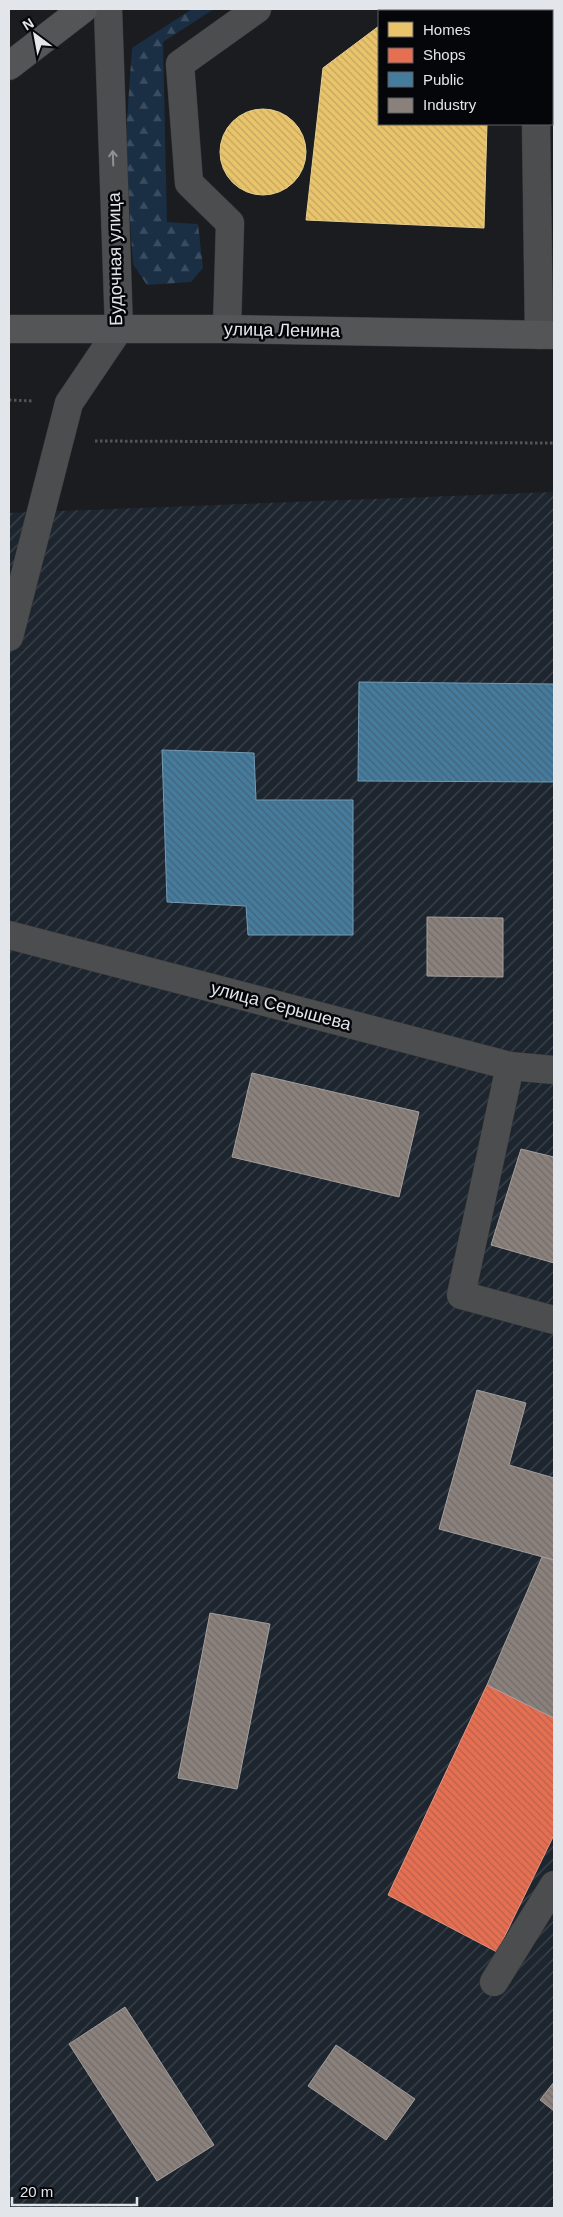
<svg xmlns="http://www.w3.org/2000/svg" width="563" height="2217" font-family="Helvetica,sans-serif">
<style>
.industrial{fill:url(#industrial-furrows)}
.forest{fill:url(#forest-firs)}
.homes{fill:url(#homes-back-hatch);stroke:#e7ce90}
.shops{fill:url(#shops-back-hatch);stroke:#e6927f}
.public{fill:url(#public-back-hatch);stroke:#749bb4}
.industry{fill:url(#industry-back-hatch);stroke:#a49f9d}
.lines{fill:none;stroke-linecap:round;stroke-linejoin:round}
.minor-casing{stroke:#37383a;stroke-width:29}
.major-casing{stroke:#37383a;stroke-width:29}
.path{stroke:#535456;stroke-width:3;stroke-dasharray:2.5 2.5;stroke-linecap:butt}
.minor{stroke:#4c4d4e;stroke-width:28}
.major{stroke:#545556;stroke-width:28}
.oneway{stroke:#909194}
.labels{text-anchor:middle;stroke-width:5;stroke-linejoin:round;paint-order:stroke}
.street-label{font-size:18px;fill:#e2e5e9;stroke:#050609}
</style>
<defs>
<pattern id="industrial-furrows" width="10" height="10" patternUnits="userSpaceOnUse" patternTransform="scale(1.25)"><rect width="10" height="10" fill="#1d252e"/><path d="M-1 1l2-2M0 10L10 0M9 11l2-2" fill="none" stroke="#3e444c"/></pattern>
<pattern id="forest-firs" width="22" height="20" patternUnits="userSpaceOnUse" patternTransform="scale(1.25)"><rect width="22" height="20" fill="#1a2e44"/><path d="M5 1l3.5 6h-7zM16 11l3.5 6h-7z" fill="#3b4c5f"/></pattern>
<pattern id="homes-back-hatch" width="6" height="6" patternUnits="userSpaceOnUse" patternTransform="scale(1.25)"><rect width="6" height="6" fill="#e9c46a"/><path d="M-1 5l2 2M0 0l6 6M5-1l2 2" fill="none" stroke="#c0a461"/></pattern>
<pattern id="shops-back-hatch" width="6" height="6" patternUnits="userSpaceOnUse" patternTransform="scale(1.25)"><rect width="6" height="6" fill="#e76f51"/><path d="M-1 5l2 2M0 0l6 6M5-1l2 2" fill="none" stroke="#b6624e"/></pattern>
<pattern id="public-back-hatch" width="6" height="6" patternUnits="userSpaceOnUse" patternTransform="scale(1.25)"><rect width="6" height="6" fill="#457b9d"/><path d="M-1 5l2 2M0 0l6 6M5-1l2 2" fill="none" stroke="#456376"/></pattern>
<pattern id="industry-back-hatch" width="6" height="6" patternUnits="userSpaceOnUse" patternTransform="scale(1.25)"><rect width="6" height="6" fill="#8a817c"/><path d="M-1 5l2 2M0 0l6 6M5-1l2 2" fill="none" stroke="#726c69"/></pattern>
</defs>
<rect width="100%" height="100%" fill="#1a1c1f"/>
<polygon class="industrial" points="554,492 554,2208 9,2208 9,513"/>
<polygon class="forest" points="192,9 214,9 163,42 167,222 198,224 203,268 191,282 147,285 133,264 125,148 132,48"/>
<g class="homes">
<polygon points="403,9 554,9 554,32 552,34 552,11 399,11"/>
<polygon points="379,26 379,124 487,124 484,228 306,220 323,68"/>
<circle cx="263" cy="152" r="43"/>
</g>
<polygon class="shops" points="487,1685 554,1718 554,1835 497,1952 388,1895"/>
<g class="public">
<polygon points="359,682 554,684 554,782 358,781"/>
<polygon points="162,750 254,753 256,800 353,800 353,935 248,935 246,906 167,902"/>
</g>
<g class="industry">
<polygon points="427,917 503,918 503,977 427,976"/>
<polygon points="252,1073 419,1112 399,1197 232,1157"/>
<polygon points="521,1149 554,1157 554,1263 491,1245"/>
<polygon points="477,1390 526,1403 509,1465 554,1478 554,1560 439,1529"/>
<polygon points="542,1557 554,1560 554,1718 487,1685"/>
<polygon points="210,1613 270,1624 237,1789 178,1778"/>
<polygon points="125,2007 214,2145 157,2181 69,2044"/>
<polygon points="336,2045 415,2099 386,2140 308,2086"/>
<polygon points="554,2082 554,2111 540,2100"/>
</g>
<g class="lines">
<defs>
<g id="minor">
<polyline points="536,124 539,335"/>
<polyline points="227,329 230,223 189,183 180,64 257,9"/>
<polyline points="9,637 69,403 119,329 108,9"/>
<polyline points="9,935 510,1066 554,1070"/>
<polyline points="510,1066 461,1295 554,1320"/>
<polyline points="494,1982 554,1885"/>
</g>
<g id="major">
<polyline points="9,66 83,9"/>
<polyline points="9,329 227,329 554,335"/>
</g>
</defs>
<use href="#minor" class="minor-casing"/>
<use href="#major" class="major-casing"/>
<g class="path">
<polyline points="9,400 33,401"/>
<polyline points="95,441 554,443"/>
</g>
<use href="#minor" class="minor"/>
<use href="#major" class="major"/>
</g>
<defs><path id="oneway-shaft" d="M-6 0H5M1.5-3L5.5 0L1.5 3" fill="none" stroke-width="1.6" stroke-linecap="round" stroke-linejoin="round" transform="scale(1.25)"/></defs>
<use class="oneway" href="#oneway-shaft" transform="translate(113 158) rotate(-92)"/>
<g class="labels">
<g class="street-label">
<text transform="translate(115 259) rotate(-91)" y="6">Будочная улица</text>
<text transform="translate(282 330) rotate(1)" y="6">улица Ленина</text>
<text transform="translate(281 1006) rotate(15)" y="6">улица Серышева</text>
</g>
</g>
<rect width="563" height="2217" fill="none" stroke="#e2e5e9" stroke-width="20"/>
<rect x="378" y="10" width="175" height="115" fill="#050609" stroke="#5d5f63"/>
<rect x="388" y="22" width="25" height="15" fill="#e9c46a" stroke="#5d5f63"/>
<text x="423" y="35" font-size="15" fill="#e2e5e9">Homes</text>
<rect x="388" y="48" width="25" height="15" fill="#e76f51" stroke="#5d5f63"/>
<text x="423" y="60" font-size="15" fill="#e2e5e9">Shops</text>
<rect x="388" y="72" width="25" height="15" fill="#457b9d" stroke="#5d5f63"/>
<text x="423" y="85" font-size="15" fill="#e2e5e9">Public</text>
<rect x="388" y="98" width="25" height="15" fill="#8a817c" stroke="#5d5f63"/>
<text x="423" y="110" font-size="15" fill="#e2e5e9">Industry</text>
<g transform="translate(35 35) rotate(328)" stroke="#050609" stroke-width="4" paint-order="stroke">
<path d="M0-4L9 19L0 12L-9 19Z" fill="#e2e5e9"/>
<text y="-8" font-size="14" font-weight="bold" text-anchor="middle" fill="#e2e5e9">N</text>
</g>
<path d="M12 2197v8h125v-8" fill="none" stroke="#e2e5e9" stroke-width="2.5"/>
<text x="20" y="2197" font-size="15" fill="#e2e5e9" stroke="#050609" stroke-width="4" paint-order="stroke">20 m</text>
</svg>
